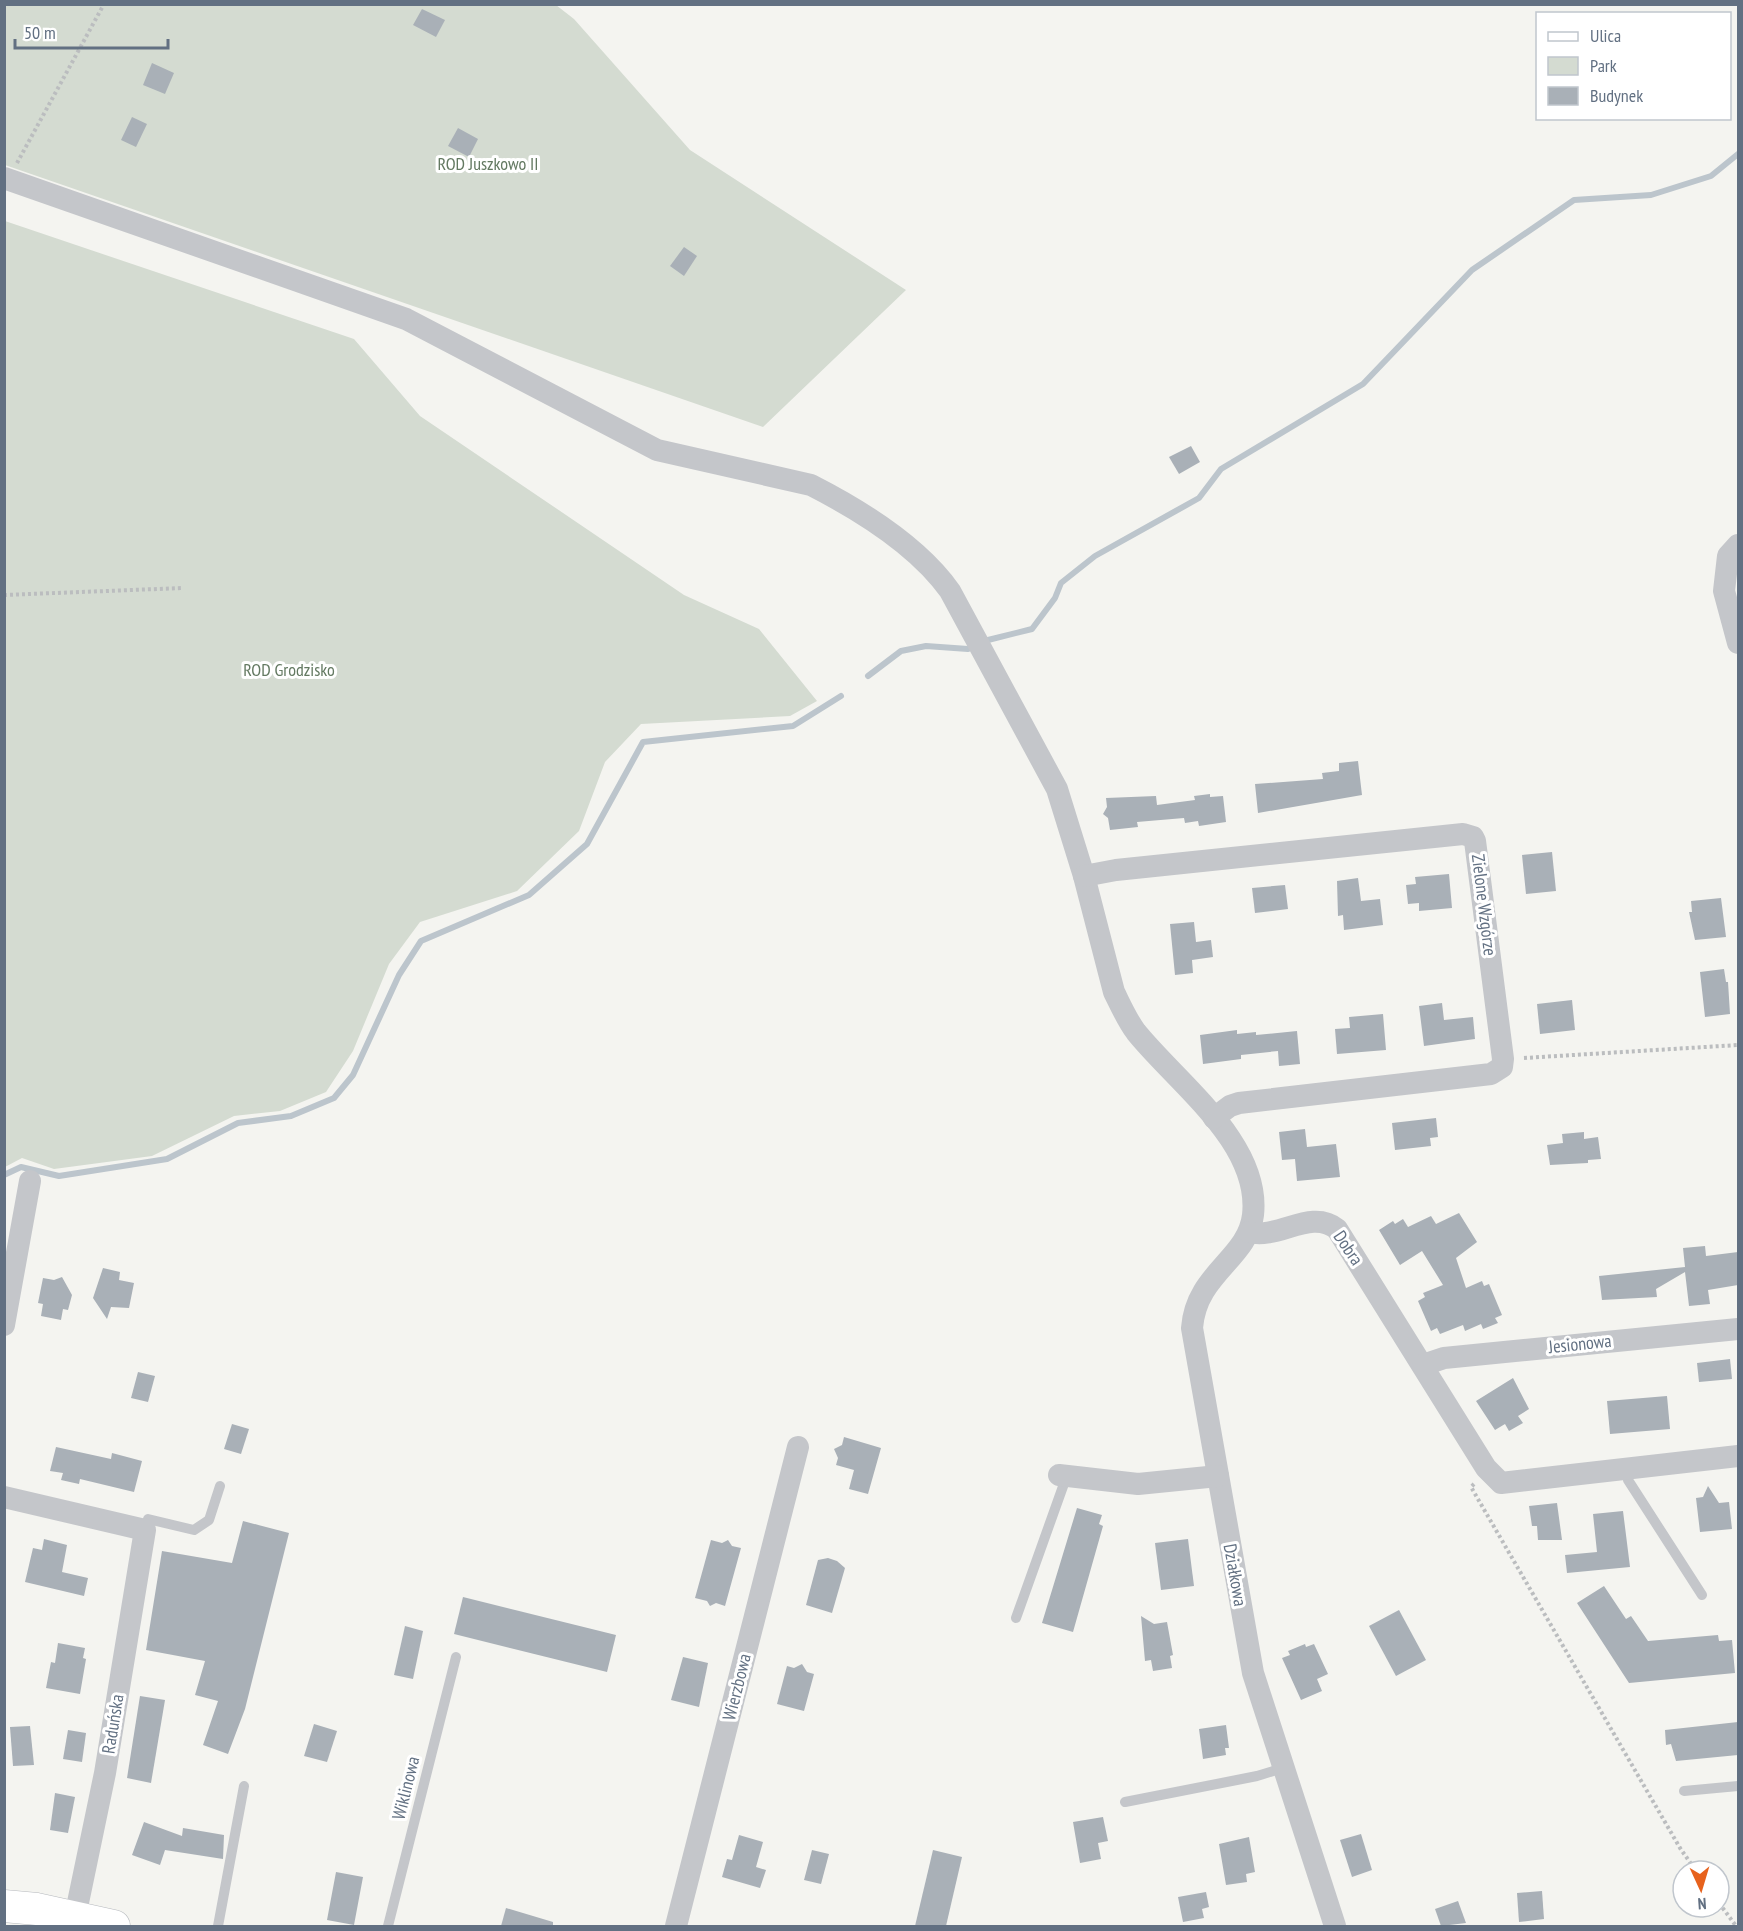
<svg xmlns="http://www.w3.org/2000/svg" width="1743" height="1931" font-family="'PT Sans Narrow',sans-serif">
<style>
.green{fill:#d4dbd1}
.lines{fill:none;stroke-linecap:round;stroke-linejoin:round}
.stream{stroke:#bcc5cc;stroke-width:6}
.building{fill:#a9b0b7}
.secondary-casing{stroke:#b6b9be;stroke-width:33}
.path{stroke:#bbbdbf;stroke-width:4;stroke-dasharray:3 3;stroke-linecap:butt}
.lane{stroke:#c4c6ca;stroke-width:10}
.street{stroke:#c4c6ca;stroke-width:22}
.secondary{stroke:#fff;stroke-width:32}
.labels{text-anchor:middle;stroke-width:6;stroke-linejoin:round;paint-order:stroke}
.park-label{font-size:18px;fill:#637961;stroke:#fff}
.street-label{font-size:18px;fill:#627082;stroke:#fff}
</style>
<rect width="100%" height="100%" fill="#f4f4f0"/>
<g class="green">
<polygon points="5,5 556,5 574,19 690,150 906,290 763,427 5,165"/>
<polygon points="5,221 354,339 420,416 684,595 759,629 817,701 790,716 641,724 605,762 579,831 517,891 420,922 389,964 353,1051 326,1092 280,1111 234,1116 152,1156 54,1169 22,1158 5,1167"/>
</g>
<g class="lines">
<g class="stream">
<polyline points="988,640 1032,629 1055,598 1061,583 1095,556 1199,498 1221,469 1363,384 1472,270 1574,200 1651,195 1711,176 1738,154"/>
<polyline points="868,676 901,651 926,646 968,649"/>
<polyline points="4,1175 21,1167 59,1176 167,1159 238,1123 291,1116 334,1098 353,1075 399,975 421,941 529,895 587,844 643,742 793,726 841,696"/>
</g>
</g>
<g class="building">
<polygon points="422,9 445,20 436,37 413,25"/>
<polygon points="152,63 174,73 165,94 143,85"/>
<polygon points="132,117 147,124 136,147 121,140"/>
<polygon points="458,128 478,139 469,157 448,146"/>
<polygon points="684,247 697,256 684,276 670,266"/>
<polygon points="1191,446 1200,462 1179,474 1169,457"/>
<polygon points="1358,761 1362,795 1258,813 1255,784 1323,779 1322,773 1339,771 1339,763"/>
<polygon points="1210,794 1210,797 1223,796 1226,822 1199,826 1198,821 1185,823 1184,818 1137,822 1138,827 1110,830 1108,818 1103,814 1107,807 1106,798 1156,796 1157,805 1195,800 1194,796"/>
<polygon points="1552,852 1556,891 1526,894 1522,855"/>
<polygon points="1449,874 1452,908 1419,911 1419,903 1408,904 1406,885 1416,884 1415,877"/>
<polygon points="1358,878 1361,901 1380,899 1383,925 1344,930 1343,915 1338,916 1337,881"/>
<polygon points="1285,885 1288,909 1255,913 1252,888"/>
<polygon points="1721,898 1726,937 1695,940 1689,912 1692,912 1691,901"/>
<polygon points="1194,922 1196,942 1211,940 1213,957 1192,960 1193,973 1175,975 1170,924"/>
<polygon points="1724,969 1726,982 1728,982 1730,1014 1705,1017 1700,972"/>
<polygon points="1572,1000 1575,1030 1540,1034 1537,1004"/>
<polygon points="1442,1003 1444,1020 1473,1017 1475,1039 1424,1046 1419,1006"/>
<polygon points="1383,1014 1386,1050 1337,1054 1335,1029 1350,1028 1349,1017"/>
<polygon points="1237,1030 1237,1034 1256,1032 1256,1035 1297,1031 1300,1064 1279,1066 1278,1051 1241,1055 1241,1059 1203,1064 1200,1035"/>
<polygon points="1436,1118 1438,1137 1430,1138 1431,1146 1395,1150 1392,1123"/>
<polygon points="1305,1129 1307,1147 1336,1144 1340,1177 1297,1181 1295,1159 1282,1160 1279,1132"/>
<polygon points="1584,1132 1584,1139 1598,1137 1601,1159 1588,1160 1588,1163 1550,1165 1547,1145 1563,1143 1562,1134"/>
<polygon points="1459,1213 1477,1242 1456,1258 1466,1288 1482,1281 1484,1286 1489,1284 1502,1315 1495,1318 1498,1323 1483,1329 1481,1324 1465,1331 1463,1325 1440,1334 1437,1328 1431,1331 1418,1301 1425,1297 1423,1293 1443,1285 1422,1251 1400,1265 1379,1230 1393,1221 1395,1224 1403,1219 1408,1227 1431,1216 1436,1224"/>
<polygon points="1705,1246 1706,1256 1738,1252 1738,1285 1708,1290 1710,1304 1689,1306 1685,1272 1656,1289 1657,1297 1602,1300 1599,1276 1685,1267 1683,1248"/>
<polygon points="103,1268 120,1272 119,1280 134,1283 129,1308 111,1307 107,1319 93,1298"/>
<polygon points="62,1277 72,1295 68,1310 63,1309 61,1320 41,1316 43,1304 38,1303 43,1278 54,1280"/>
<polygon points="1730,1359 1732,1379 1699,1382 1697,1363"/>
<polygon points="138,1372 155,1376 148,1402 131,1398"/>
<polygon points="1513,1378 1529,1409 1518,1416 1523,1423 1509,1431 1505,1424 1495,1430 1476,1401"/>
<polygon points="1667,1396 1670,1429 1610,1434 1607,1401"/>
<polygon points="232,1424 249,1429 241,1454 224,1449"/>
<polygon points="844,1437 881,1448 868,1494 849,1489 854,1470 836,1465 838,1458 834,1449 842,1445"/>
<polygon points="56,1447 111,1459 112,1453 142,1461 134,1492 80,1479 79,1484 61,1480 63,1473 50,1471"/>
<polygon points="1708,1486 1719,1503 1729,1502 1732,1529 1700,1532 1696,1498 1703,1497"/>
<polygon points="1557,1503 1562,1540 1538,1540 1537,1526 1532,1526 1529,1506"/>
<polygon points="1077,1508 1102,1515 1099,1524 1103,1526 1073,1632 1042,1623"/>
<polygon points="1623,1511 1630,1567 1567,1573 1565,1555 1597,1552 1593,1514"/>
<polygon points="243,1521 289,1533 245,1709 228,1754 203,1745 218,1701 195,1695 205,1661 146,1650 162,1551 232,1563"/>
<polygon points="44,1539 67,1545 62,1572 88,1578 84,1596 25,1582 33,1548 42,1550"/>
<polygon points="1188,1539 1194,1586 1161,1590 1155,1543"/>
<polygon points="711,1540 722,1543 728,1540 732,1546 741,1548 725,1606 716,1603 710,1606 707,1601 695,1598"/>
<polygon points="828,1558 837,1561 845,1568 832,1613 806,1605 818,1560"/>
<polygon points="1604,1586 1626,1619 1631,1616 1648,1641 1718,1635 1719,1641 1732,1640 1735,1673 1629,1683 1577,1603"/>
<polygon points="463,1597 616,1635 607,1672 454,1634"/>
<polygon points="1399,1610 1426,1660 1396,1676 1369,1626"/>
<polygon points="1141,1616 1154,1624 1167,1622 1173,1655 1170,1656 1172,1668 1153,1671 1151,1660 1145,1661"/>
<polygon points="405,1626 423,1631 413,1679 394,1675"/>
<polygon points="58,1643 85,1648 83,1658 86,1659 80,1694 46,1688 51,1662 55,1663"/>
<polygon points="1305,1644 1306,1647 1314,1644 1328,1674 1317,1679 1322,1691 1301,1700 1282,1658 1290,1655 1288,1651"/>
<polygon points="683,1657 708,1663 699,1707 671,1700"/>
<polygon points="802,1664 807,1672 814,1674 804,1711 777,1704 787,1666 794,1668"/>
<polygon points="140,1696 165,1700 151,1783 127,1778"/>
<polygon points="1738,1722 1738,1755 1676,1761 1671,1744 1666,1745 1665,1730"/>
<polygon points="314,1724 337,1731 327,1762 304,1756"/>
<polygon points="1226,1725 1229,1748 1225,1748 1226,1755 1203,1759 1199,1729"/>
<polygon points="30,1726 34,1765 13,1766 10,1727"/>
<polygon points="68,1730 86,1733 82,1762 63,1759"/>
<polygon points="55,1793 75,1797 68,1833 50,1830"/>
<polygon points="1103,1817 1108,1841 1098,1843 1101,1859 1080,1863 1073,1822"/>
<polygon points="144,1822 182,1836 183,1828 224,1835 223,1859 165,1850 160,1865 132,1855"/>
<polygon points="1361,1834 1372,1870 1352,1877 1340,1840"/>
<polygon points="739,1835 763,1842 756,1867 766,1870 760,1888 722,1877 727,1859 732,1860"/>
<polygon points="1249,1837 1255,1872 1246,1874 1247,1882 1226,1885 1219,1844"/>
<polygon points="812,1850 829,1854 821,1884 804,1880"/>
<polygon points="933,1850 962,1857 946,1926 915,1926"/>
<polygon points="336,1872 363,1877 354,1925 327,1920"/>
<polygon points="1542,1891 1544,1919 1519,1922 1517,1893"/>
<polygon points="1206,1892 1209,1907 1202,1909 1204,1918 1183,1922 1178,1897"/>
<polygon points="1458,1901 1466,1923 1441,1926 1435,1909"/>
<polygon points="506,1908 553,1922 553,1926 501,1926"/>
</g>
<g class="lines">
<defs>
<polyline id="secondary" points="4,1906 37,1909 114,1926"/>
</defs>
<use href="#secondary" class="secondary-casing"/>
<g class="path">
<polyline points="17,163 104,4"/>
<polyline points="4,595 183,588"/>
<polyline points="1524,1058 1738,1045"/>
<polyline points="1474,1484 1471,1487 1680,1848 1696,1871"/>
<polyline points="1719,1903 1736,1926"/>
</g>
<g class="lane">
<polyline points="1627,1470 1628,1480 1702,1595"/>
<polyline points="145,1530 148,1519 194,1530 209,1520 220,1486"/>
<polyline points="1016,1618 1066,1478"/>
<polyline points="1684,1791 1738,1786"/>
<polyline points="1125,1802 1257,1776 1283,1768"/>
<polyline points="218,1926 244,1786"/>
<polyline points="388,1926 456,1657"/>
</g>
<g class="street">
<path d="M 4,178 L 406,319 L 657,450 L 811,485 C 860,510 918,546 950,591 L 1057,789 L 1084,876 L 1114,992 C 1121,1006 1127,1020 1136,1032 C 1177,1083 1261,1143 1253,1215 C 1248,1259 1196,1273 1192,1328 L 1253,1673 L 1335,1926"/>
<polyline points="1738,545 1728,556 1724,591 1738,643"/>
<polyline points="1084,876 1116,870 1463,834 1473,837 1475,841 1503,1059 1502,1067 1491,1074 1239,1103 1230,1106 1214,1118"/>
<path d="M 1249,1232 C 1278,1240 1311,1208 1337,1229 L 1486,1468 L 1501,1483 L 1738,1456"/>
<polyline points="4,1325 30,1181"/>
<polyline points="1423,1365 1444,1358 1738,1329"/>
<polyline points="1059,1475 1138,1484 1218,1476"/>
<polyline points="4,1497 145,1530 105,1773 75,1917"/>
<polyline points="676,1926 798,1447"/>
</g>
<use href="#secondary" class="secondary"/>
</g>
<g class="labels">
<g class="park-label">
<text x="488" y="170">ROD Juszkowo II</text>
<text x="289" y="676">ROD Grodzisko</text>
</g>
<g class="street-label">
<text transform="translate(1484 905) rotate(83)" y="6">Zielone Wzgórze</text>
<text transform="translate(1348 1248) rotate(56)" y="6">Dobra</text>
<text transform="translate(1580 1344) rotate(-6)" y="6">Jesionowa</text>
<text transform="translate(1235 1575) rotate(80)" y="6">Działkowa</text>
<text transform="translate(737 1687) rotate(-76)" y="6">Wierzbowa</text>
<text transform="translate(113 1724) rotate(-81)" y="6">Raduńska</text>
<text transform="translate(406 1788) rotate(-76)" y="6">Wiklinowa</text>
</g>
</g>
<rect width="1743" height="1931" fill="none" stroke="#627082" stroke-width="12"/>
<rect x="1536" y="12" width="195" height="108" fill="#ffffff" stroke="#c0c6cd" stroke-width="1.5"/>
<rect x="1548" y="32" width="30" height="9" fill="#ffffff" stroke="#c0c6cd" stroke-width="1.5"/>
<text x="1590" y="42" font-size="18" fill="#627082">Ulica</text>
<rect x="1548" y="57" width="30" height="18" fill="#d4dbd1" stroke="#c0c6cd" stroke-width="1.5"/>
<text x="1590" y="72" font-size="18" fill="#627082">Park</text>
<rect x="1548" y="87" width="30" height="18" fill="#a9b0b7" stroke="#c0c6cd" stroke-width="1.5"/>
<text x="1590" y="102" font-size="18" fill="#627082">Budynek</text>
<g transform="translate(1701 1889) rotate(176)"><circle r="28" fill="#ffffff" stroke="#c0c6cd" stroke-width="1.5"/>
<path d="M0-4.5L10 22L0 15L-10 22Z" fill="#e7621d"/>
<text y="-9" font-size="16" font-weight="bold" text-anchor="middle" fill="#627082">N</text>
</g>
<path d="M15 39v9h153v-9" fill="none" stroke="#627082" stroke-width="3"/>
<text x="24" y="39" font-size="18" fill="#627082" stroke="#ffffff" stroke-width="4.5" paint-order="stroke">50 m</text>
</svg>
